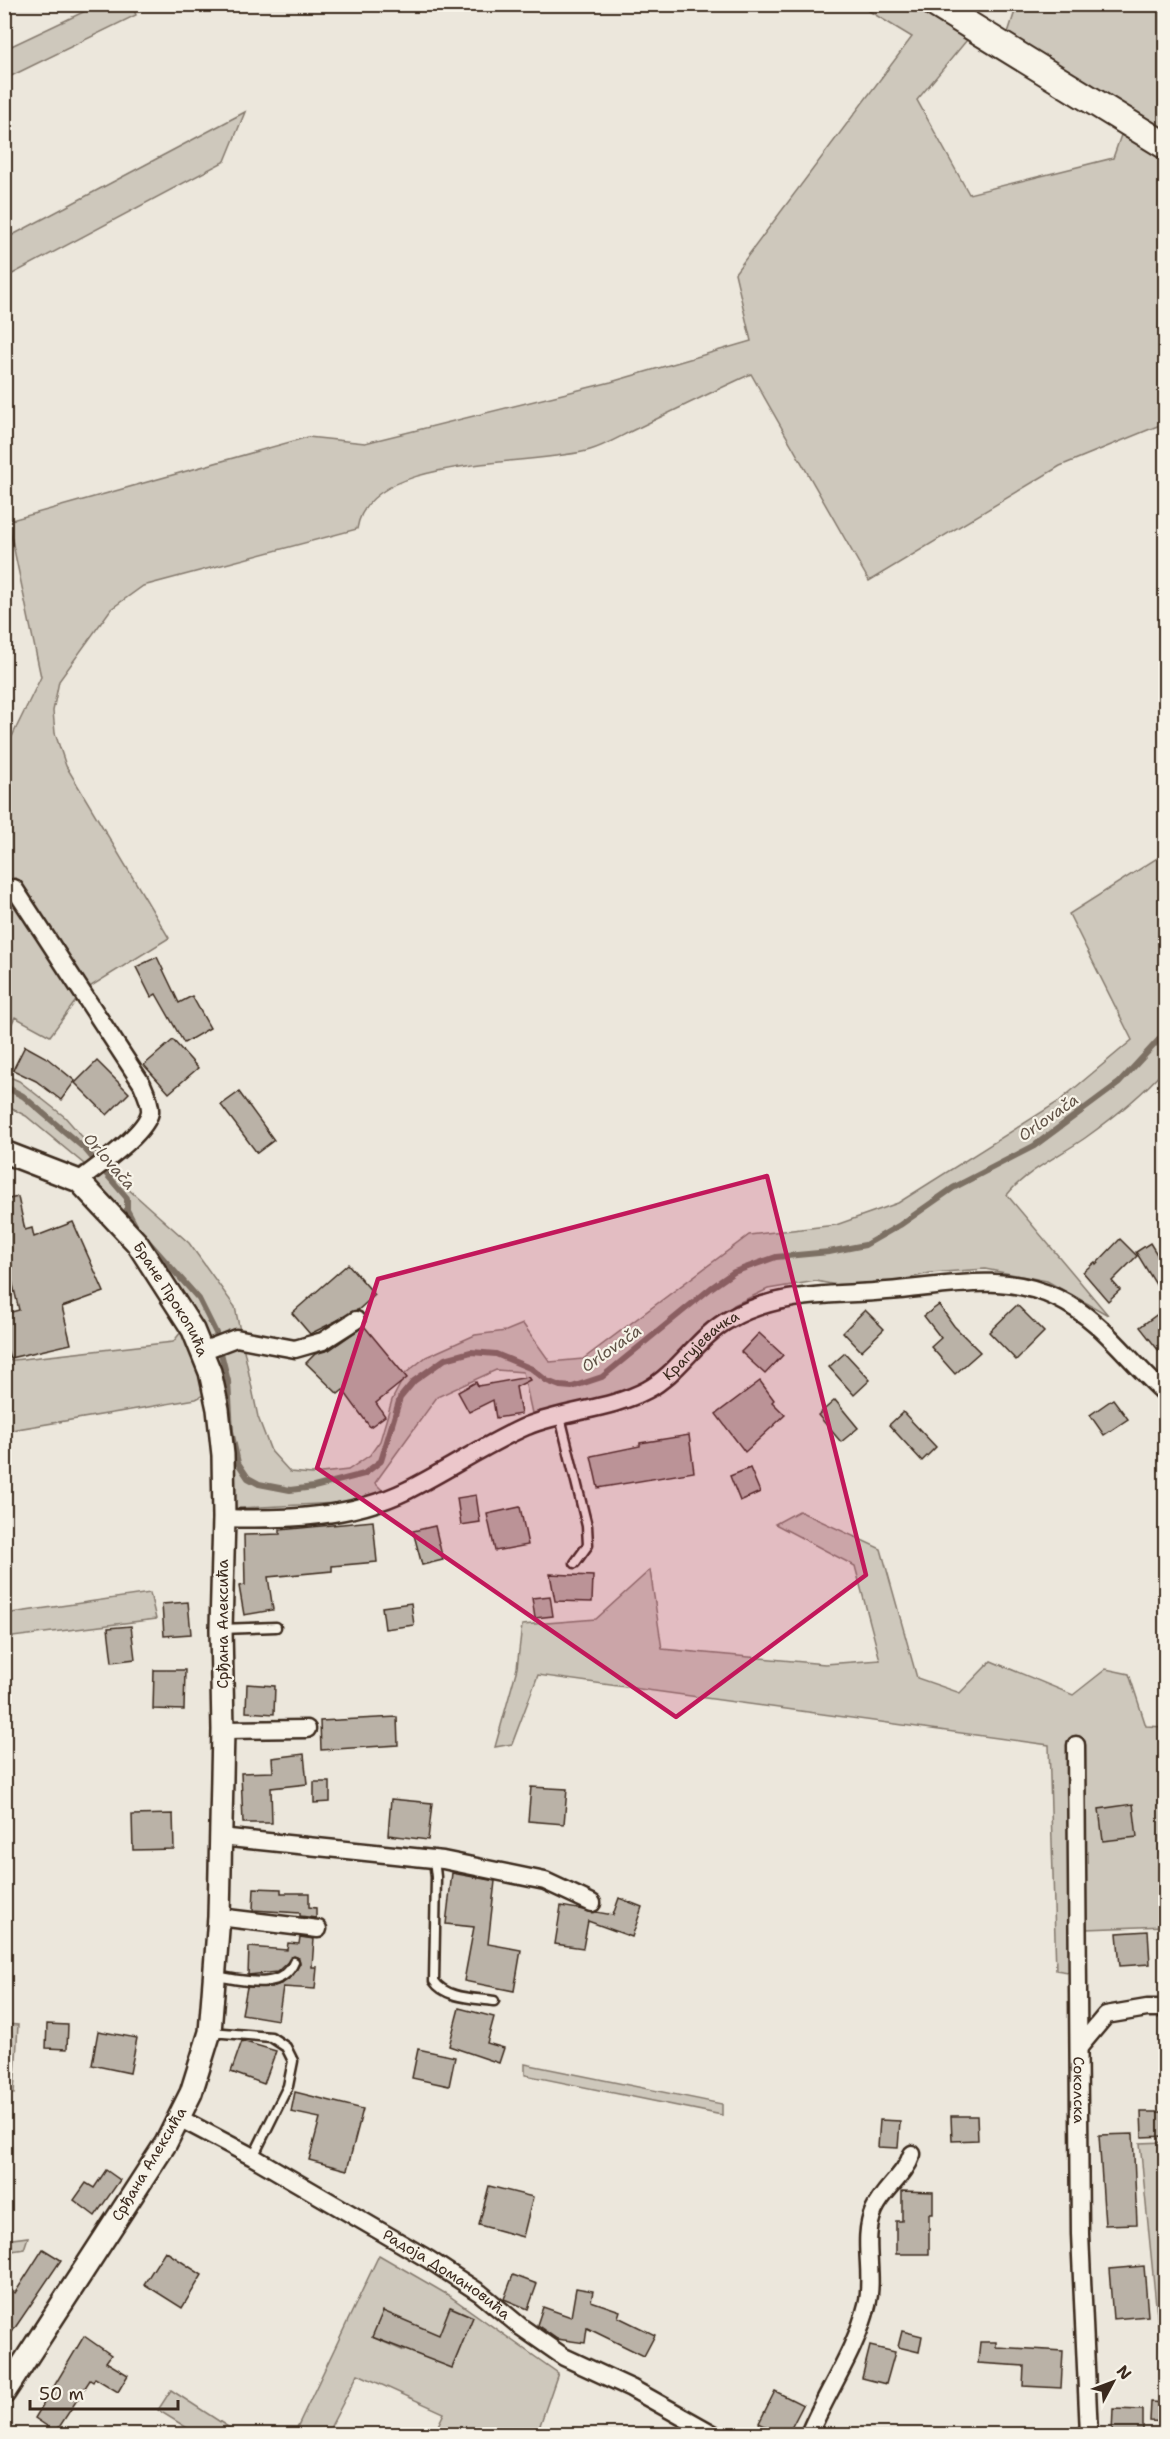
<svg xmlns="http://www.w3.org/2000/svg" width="1170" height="2439" font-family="'Shantell Sans',sans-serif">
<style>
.green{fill:#cec8bc;stroke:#84796d;stroke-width:1.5;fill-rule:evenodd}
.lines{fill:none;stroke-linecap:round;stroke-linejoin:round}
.stream{stroke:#7c7064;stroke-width:6}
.building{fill:#bab2a7;stroke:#3b2a1e;stroke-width:1.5}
.service-casing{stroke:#3b2a1e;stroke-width:13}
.minor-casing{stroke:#3b2a1e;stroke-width:21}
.tertiary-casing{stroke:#3b2a1e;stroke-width:26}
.primary-casing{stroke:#3b2a1e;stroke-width:30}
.service{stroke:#f7f3e8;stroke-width:8}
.minor{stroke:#f7f3e8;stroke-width:16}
.tertiary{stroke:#f7f3e8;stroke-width:21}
.primary{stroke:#f7f3e8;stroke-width:26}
.marked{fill:#c2185b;fill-opacity:0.2;stroke:#c2185b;stroke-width:4.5;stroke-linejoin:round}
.labels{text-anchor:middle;stroke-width:4.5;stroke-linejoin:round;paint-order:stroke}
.street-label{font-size:15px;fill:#3b2a1e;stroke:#f7f3e8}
.water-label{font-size:16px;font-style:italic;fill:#615347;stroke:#f7f3e8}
</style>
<rect width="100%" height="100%" fill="#ece7dc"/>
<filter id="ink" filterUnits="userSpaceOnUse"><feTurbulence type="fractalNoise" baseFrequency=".0167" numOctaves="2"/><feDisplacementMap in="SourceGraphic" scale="12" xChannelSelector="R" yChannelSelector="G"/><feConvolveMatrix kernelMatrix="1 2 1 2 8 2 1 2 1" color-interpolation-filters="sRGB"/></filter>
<g filter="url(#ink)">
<g class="green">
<polygon points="98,5 132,5 136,15 5,79 5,49"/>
<path d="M 859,5 L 915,5 L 967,40 L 917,100 L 969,194 L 1113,158 L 1121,135 L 1165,160 L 1165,423 L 1060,466 L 869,581 L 751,374 C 714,391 677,409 640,427 C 624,434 607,445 590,450 C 533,467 368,453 357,529 L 143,586 L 111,609 L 59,681 L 53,711 L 55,733 L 66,766 L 169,938 L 83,991 L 50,1036 L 15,1017 L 5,1038 L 5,917 L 13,893 L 5,881 L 5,751 L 41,677 L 8,521 L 308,437 L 365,443 L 611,382 L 751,341 L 735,273 L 912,37 Z"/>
<polygon points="1017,5 1165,5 1165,133 1007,36"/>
<polygon points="245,112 225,161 5,278 5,239"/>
<path d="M 1165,853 L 1165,1069 C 1142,1095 1113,1118 1085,1138 C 1059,1156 1026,1171 1007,1195 L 1108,1315 L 1047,1281 L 985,1269 L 930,1273 L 885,1284 L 852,1288 L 816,1281 L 768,1289 L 734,1305 L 648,1381 L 619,1398 L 533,1418 L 523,1372 L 496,1370 L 437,1397 L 375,1483 L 385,1493 L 356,1502 L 221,1509 L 213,1390 L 196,1399 L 5,1431 L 5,1361 L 173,1342 L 189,1322 L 68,1176 L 84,1164 L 26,1116 L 5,1105 L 5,1075 L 19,1081 L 65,1117 L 127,1188 L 189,1243 L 235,1307 L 258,1417 L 271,1451 L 290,1472 L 312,1474 L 348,1470 L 370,1455 L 380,1441 L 392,1400 L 406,1373 L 426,1357 L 475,1335 L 506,1331 L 523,1324 L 550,1362 L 583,1359 L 749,1235 L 836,1225 L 898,1203 L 1058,1102 L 1132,1040 L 1069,914 Z"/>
<polygon points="799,1511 881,1549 917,1678 960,1693 991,1661 1073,1695 1106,1669 1129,1674 1146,1726 1165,1727 1165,1926 1086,1929 1068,1972 1056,1970 1049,1745 538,1675 512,1744 495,1747 517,1668 522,1625 596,1619 650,1570 662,1649 825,1664 880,1660 855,1566 775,1524"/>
<polygon points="150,1593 156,1619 5,1638 5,1614"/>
<polygon points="5,2024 18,2025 14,2094 5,2093"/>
<polygon points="525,2064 722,2104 722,2115 525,2075"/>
<polygon points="1165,2142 1166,2142 1165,2396 1140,2143"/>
<polygon points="28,2237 24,2249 5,2252 5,2240"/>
<path d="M 379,2255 L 448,2295 L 558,2373 L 537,2434 L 434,2434 L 444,2413 L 358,2374 L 327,2434 L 294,2434 ZM 451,2307 L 473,2317 L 452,2368 ZM 415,2326 L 404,2351 L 372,2337 Z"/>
<polygon points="171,2390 239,2434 197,2434 158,2410"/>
</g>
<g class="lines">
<g class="stream">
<polyline points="4,1086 23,1096 85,1149 127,1198 127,1210 136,1227"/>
<polyline points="144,1237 199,1299 216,1333 228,1381 231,1431 238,1463 248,1478 259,1484 290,1490 314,1487 364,1474 381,1461 400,1398 414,1381 445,1359 471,1352 496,1354 532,1369 547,1381 560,1386 572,1387 602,1377 711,1288 734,1272 776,1257 829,1252 865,1245 900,1225 953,1188 1034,1146 1119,1083 1166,1032"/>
</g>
</g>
<g class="building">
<polygon points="157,957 179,1003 192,996 210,1028 184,1043 156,994 151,997 136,967"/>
<polygon points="173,1040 198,1068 169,1093 144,1065"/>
<polygon points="25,1046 47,1058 75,1081 61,1100 36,1081 13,1070"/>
<polygon points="97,1061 129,1093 107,1115 75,1083"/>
<polygon points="239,1092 274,1140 257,1153 221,1105"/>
<polygon points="18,1197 25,1230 32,1228 34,1237 73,1222 104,1292 62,1307 71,1344 10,1358 4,1341 4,1314 19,1310 9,1268 4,1269 4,1200"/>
<polygon points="1120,1239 1137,1256 1112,1281 1120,1290 1108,1301 1083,1272 1095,1262 1096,1264"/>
<polygon points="1150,1243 1166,1269 1166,1301 1136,1252"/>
<polygon points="348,1264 375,1295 358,1310 310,1334 292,1313"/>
<polygon points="939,1305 954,1326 980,1352 955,1374 931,1347 941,1338 924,1316"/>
<polygon points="1017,1305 1044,1332 1016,1360 989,1332"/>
<polygon points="1166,1308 1166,1360 1140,1327"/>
<polygon points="865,1310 884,1329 861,1351 843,1332"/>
<polygon points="364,1326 407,1378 376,1403 385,1416 370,1427 343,1390 338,1394 306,1363 315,1354 329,1350"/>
<polygon points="759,1333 783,1355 765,1374 741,1352"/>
<polygon points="845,1353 870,1380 854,1395 829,1367"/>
<polygon points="528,1377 530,1380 516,1387 521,1414 496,1418 493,1400 469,1412 458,1392 476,1382 478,1386"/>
<polygon points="760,1381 774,1400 772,1402 785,1415 745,1452 716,1414"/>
<polygon points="1113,1399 1128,1419 1104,1435 1090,1415"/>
<polygon points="835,1400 858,1428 841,1442 818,1415"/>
<polygon points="903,1412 936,1447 922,1461 889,1425"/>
<polygon points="689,1435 694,1472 598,1488 591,1456 640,1446 640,1443"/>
<polygon points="750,1468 760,1492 740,1501 730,1476"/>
<polygon points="476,1495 480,1522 461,1525 457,1498"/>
<polygon points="520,1507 528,1545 495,1551 487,1514"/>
<polygon points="373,1521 377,1562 332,1566 332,1571 268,1577 273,1610 244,1615 239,1586 245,1585 244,1535 280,1534 280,1530"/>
<polygon points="435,1526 443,1560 422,1565 413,1531"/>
<polygon points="550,1574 593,1576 592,1602 555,1601"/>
<polygon points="550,1596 553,1616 535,1618 532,1598"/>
<polygon points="188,1602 191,1634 164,1636 162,1604"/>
<polygon points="411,1603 414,1625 385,1629 382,1607"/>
<polygon points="131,1626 135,1659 112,1662 108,1628"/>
<polygon points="154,1670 185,1670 184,1710 153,1709"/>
<polygon points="247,1684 275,1686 274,1714 246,1712"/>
<polygon points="397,1717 398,1745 321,1750 320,1721"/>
<polygon points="304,1754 307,1784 271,1788 272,1823 243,1823 241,1773 273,1772 272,1758"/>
<polygon points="314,1782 330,1782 330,1802 314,1803"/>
<polygon points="531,1787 567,1789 564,1824 528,1821"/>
<polygon points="391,1799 432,1803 428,1840 388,1835"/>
<polygon points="1133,1804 1137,1837 1103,1841 1099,1809"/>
<polygon points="173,1814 174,1849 133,1850 132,1815"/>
<polygon points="452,1873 495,1881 488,1944 521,1950 514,1991 464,1981 474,1927 446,1924"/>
<polygon points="254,1888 281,1889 281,1893 309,1893 309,1907 316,1908 316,1918 300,1916 300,1913 253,1910"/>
<polygon points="619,1898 642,1907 632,1937 588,1921 583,1948 555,1944 561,1906 613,1915"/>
<polygon points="1148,1931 1150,1964 1120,1966 1117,1933"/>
<polygon points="300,1937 314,1939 312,1967 317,1967 315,1989 283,1987 278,2020 242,2014 247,1987 272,1987 283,1983 293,1975 300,1963 299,1958 294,1956 277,1972 248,1975 249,1947 287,1950 288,1943 299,1944"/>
<polygon points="459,2008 494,2017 487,2043 504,2048 499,2063 449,2046"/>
<polygon points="47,2024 68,2025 67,2049 46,2048"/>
<polygon points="98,2031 137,2038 130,2073 92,2065"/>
<polygon points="242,2041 276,2051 264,2084 231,2072"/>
<polygon points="418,2049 455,2057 449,2086 412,2078"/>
<polygon points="295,2092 363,2109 347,2170 309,2160 320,2118 291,2112"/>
<polygon points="1141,2112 1166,2112 1166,2136 1142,2137"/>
<polygon points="951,2116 977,2116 978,2140 952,2141"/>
<polygon points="880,2120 900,2121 898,2148 878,2147"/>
<polygon points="1133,2134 1137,2224 1105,2225 1099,2135"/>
<polygon points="106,2170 120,2180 95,2216 74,2200 86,2183 94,2188"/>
<polygon points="489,2186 533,2197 523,2237 479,2225"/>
<polygon points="902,2191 933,2192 933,2214 929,2214 929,2254 896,2254 896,2221 902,2221"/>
<polygon points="43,2249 61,2260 4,2344 4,2298 10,2289 15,2293"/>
<polygon points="165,2251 202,2275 182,2308 144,2284"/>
<polygon points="1144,2266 1148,2316 1113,2319 1109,2269"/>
<polygon points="513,2275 537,2284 528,2309 504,2299"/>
<polygon points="576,2288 593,2291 591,2301 620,2311 618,2317 655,2335 644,2356 587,2328 585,2343 557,2339 537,2325 543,2307 571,2317"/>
<polygon points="450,2307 473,2317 452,2368 372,2337 383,2311 439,2335"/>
<polygon points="902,2331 922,2336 919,2352 898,2347"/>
<polygon points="84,2336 111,2355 106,2362 128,2375 118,2392 95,2378 93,2382 90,2380 56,2432 35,2418"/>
<polygon points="980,2342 996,2342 996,2347 1063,2351 1061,2388 1023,2386 1024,2366 978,2363"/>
<polygon points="870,2346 895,2352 886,2384 862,2378"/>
<polygon points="775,2391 803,2405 788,2434 781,2434 759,2423"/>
<polygon points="1151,2402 1166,2403 1166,2422 1150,2421"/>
<polygon points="1113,2409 1143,2410 1143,2434 1112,2434"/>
</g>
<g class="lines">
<defs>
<g id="service">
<polyline points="560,1417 587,1526 588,1545 575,1563"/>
<polyline points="221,1629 276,1627"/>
<path d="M 434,1859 L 436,1877 L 434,1981 C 446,1999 475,1998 494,2001"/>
<path d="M 216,1976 C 242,1980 282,1992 294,1962"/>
<polyline points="211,2032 271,2037 286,2047 293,2061 288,2086 253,2157"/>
</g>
<g id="minor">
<path d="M 14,888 L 142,1084 C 145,1092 151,1103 150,1112 C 146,1134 96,1167 79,1181"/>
<polyline points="202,1351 236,1338 295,1349 323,1341 356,1320"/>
<path id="s1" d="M 224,1518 C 285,1520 351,1518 408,1490 C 448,1470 486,1444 527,1426 C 566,1410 609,1410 647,1390 C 679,1373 698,1336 730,1319 C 780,1291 832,1296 887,1291 C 944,1287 1002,1271 1057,1298 C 1103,1320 1128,1361 1166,1394"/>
<polyline points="223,1730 307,1729"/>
<path id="s2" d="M 1076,1745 L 1080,2234 L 1089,2434"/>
<polyline points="220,1837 443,1860 545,1881 592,1903"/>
<polyline points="219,1917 318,1929"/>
<polyline points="1080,2046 1106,2015 1147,2008 1166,2008"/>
<path id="s3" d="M 179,2118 L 253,2157 L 428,2259 L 480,2293 L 521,2327 L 564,2357 L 631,2388 L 713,2434"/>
<path d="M 809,2434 C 827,2391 856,2350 867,2305 C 875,2274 861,2240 874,2210 C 884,2188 905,2176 912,2154"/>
</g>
<g id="tertiary">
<path id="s4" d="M 4,1152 L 79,1181 L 137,1243 L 193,1330 L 210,1372 L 218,1409 L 223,1455 L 224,1518 L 221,1629 L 223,1730 L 219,1917 L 210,2032 L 191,2093 L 166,2143 L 4,2393"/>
</g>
<polyline id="primary" points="935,4 1166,146"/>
</defs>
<use href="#service" class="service-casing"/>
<use href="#minor" class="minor-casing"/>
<use href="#tertiary" class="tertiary-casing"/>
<use href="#primary" class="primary-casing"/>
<use href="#service" class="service"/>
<use href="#minor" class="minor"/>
<use href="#tertiary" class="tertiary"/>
<use href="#primary" class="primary"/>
</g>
</g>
<path class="marked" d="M 767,1176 L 866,1575 L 676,1717 L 317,1468 L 378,1279 Z"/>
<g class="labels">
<g class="street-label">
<text dy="5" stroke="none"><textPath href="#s4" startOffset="231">Бране Прокопића</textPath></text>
<text dy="5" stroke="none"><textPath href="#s1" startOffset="519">Крагујевачка</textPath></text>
<text transform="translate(223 1624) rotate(-90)" y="5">Срђана Алексића</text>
<text dy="5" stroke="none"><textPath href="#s2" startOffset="345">Соколска</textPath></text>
<text transform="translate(149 2164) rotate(-59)" y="5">Срђана Алексића</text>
<text dy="5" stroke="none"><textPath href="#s3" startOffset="310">Радоја Домановића</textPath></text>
</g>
<g class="water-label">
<text transform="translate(1048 1117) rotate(-35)" y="6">Orlovača</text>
<text transform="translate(110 1161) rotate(49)" y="6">Orlovača</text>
<text transform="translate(611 1348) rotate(-35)" y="6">Orlovača</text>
</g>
</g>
<rect width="1170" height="2439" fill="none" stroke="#f7f3e8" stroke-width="24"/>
<rect x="12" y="12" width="1146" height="2415" fill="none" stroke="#3b2a1e" stroke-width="2" filter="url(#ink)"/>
<g transform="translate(1113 2382) rotate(49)" stroke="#f7f3e8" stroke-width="4.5" paint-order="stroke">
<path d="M0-4.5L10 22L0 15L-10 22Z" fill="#3b2a1e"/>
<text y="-9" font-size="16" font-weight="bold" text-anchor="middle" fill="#3b2a1e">N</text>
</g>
<path d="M30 2400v9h148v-9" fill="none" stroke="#3b2a1e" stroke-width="3"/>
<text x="39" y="2400" font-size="18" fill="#3b2a1e" stroke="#f7f3e8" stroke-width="4.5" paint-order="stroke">50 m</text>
</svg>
